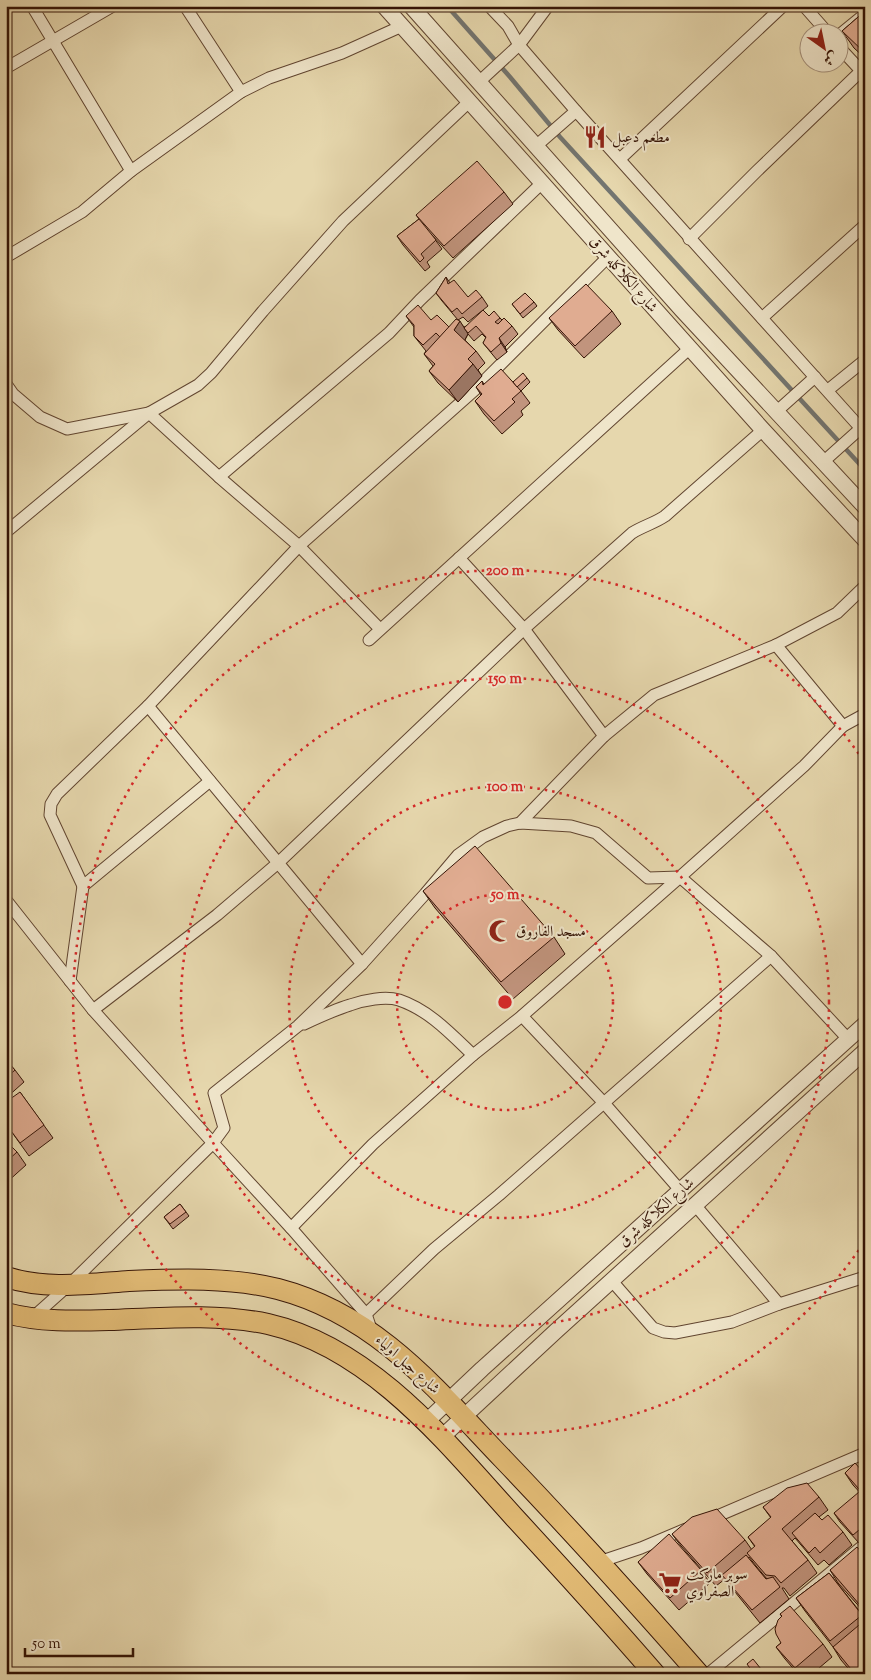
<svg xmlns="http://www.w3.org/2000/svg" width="871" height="1680" font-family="'Sorts Mill Goudy',Amiri,serif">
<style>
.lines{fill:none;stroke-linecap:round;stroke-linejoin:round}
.stream{stroke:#737570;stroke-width:4.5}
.minor-casing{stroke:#614530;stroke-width:13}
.tertiary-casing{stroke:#614530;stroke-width:17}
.trunk-casing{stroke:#351406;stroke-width:22}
.minor{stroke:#efe5ca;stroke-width:11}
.tertiary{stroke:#efe5ca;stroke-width:15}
.trunk{stroke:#e3bc76;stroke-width:20}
.wall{fill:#c1947d;stroke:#351406;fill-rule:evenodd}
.shaded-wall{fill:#9d7866;stroke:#351406}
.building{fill:#e0ac91;stroke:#351406}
.ring{fill:none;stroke:#d62828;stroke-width:2.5;stroke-dasharray:2.5 5}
.labels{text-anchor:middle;stroke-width:4;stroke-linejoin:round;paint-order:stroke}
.poi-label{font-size:15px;fill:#351406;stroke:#efe5ca;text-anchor:start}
.street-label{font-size:15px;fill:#351406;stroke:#efe5ca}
.centre{fill:#d62828;stroke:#efe5ca;stroke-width:2.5}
.ring-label{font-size:15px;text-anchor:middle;font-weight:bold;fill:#d62828;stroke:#efe5ca;stroke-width:4;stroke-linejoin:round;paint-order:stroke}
</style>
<rect width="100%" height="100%" fill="#e6d7ad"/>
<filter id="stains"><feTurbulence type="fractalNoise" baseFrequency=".004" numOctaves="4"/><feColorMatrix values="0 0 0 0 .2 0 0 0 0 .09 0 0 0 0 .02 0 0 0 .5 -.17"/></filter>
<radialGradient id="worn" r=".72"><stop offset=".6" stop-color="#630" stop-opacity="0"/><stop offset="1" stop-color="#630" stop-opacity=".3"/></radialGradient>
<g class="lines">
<polyline class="stream" points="447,6 510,77 560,137 865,470"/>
<defs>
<g id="minor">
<polyline points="32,6 131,171"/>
<polyline points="185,6 241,92"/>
<polyline points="489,6 508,26 519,45 576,111 865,433"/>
<polyline points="804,6 827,32"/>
<polyline points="838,36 865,14"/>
<polyline points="838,46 865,75"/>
<polyline points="6,68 113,6"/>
<polyline points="479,82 519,45 548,6"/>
<polyline points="536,146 576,111"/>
<polyline points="620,159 783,6"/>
<polyline points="689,239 757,171 861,71"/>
<polyline points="6,257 82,212 131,171 241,92 269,78 342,53 402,26"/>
<polyline points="762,318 865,225"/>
<polyline points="6,384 13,394 40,417 67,429 149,413 219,477 299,546 380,629"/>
<polyline points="828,390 865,360"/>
<polyline points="776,412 815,377"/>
<polyline points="822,463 861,428"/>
<polyline points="219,477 389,333 420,300 543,182"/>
<polyline points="6,532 149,413 198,385 211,373 263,311 343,221 470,101"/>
<polyline points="459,558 524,629 604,736"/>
<polyline points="369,640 690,348"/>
<polyline points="776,645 843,726"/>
<polyline points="148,706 362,964"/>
<polyline points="520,823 604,736 654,695 776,645 837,613 865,586"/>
<polyline points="83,886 50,815 51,804 57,794 148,706 299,546 477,388 609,256"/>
<polyline points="6,900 93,1010 213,1143 291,1228 366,1314 372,1332"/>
<polyline points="70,981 83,886 210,781"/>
<path d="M 93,1010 L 217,915 L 278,863 L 524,629 L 632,533 C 643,526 655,523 665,516 L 763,430"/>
<polyline points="522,1016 604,1103 680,1190"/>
<path d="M 304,1024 C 319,1017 334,1010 350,1005 C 364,1000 385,996 399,1000 C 429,1010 451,1034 473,1055 L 522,1016 L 680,877 L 804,766 L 843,726 L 865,714"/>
<polyline points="695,1205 779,1304"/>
<polyline points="291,1228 373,1144 473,1055"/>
<polyline points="612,1281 653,1328 664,1332 675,1333 732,1322 779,1304 865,1277"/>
<polyline points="366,1314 434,1249 499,1195 771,956"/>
<polyline points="32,1318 69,1285 213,1143 224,1128 214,1093 298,1026 362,964 425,894 458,855 483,837 507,826 520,823 571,826 596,833 648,878 680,877 771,956 848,1039"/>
<polyline points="708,1520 865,1453"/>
<polyline points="599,1562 641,1548 686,1529"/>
<polyline points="708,1674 865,1544"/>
</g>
<g id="tertiary">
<polyline points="384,6 763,430 865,540"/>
<polyline points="411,6 682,310 865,507"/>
<polyline points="426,1422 482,1369 865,1024"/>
<polyline points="442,1437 556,1331 865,1051"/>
</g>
<g id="trunk">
<path d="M 6,1277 C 46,1290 88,1284 129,1281 C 178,1279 230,1277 278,1289 C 377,1315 436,1389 503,1459 C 570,1529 635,1601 699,1674"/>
<path d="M 6,1313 C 39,1322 75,1321 109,1320 C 161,1318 216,1313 268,1324 C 372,1348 446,1442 514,1517 C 562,1569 609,1621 655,1674"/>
</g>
</defs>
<use href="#minor" class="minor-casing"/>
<use href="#tertiary" class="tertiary-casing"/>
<use href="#trunk" class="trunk-casing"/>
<use href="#minor" class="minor"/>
<use href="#tertiary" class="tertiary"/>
<use href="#trunk" class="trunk"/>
</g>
<g class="wall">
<polygon points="865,11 865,58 854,48 842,31"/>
<polygon points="504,192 513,204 453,258 431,234 442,249 427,262 430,267 425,271 403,245 397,236 419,219 416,215"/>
<polygon points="446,277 450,283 468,297 482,297 488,306 468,322 463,317 458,320 464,327 489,316 500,318 502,320 512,326 518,334 505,347 507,352 497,360 483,343 486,338 482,334 474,341 468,334 465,340 476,351 485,363 478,370 482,376 458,402 438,383 429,371 433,366 424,354 426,351 414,336 414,327 406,316 431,320 449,327 458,320 442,301 436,293"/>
<polygon points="534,302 537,306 523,318 512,304"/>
<polygon points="612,311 621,324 584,358 558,330 549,318"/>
<polygon points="527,378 530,382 521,391 530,403 521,411 523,415 502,434 484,414 475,401 481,395 476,387 482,381 484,384 513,382"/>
<polygon points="423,891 554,937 565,954 513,999 435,908"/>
<polygon points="6,1060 15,1070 24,1082 6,1098"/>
<polygon points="20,1092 53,1138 29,1156 6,1124 7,1118"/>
<polygon points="6,1141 17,1152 26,1165 6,1183"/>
<polygon points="180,1204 189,1216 173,1229 164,1217"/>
<polygon points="845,1473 865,1473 865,1498 853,1485"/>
<path d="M 819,1497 L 828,1510 L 819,1517 L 822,1520 L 843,1532 L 852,1545 L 829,1565 L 824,1560 L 818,1565 L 801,1545 L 795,1538 L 792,1541 L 808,1560 L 817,1573 L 790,1596 L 784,1588 L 782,1588 L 789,1599 L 760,1623 L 731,1587 L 725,1579 L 716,1586 L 681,1546 L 672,1534 L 745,1540 L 752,1550 L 755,1547 L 748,1537 L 771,1518 L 763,1507 ZM 749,1557 L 756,1566 L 767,1579 L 766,1579 L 748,1558 Z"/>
<polygon points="865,1499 865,1538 859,1543 840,1522 834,1513"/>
<polygon points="865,1556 865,1613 838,1583 830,1570"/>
<polygon points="638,1562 701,1570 710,1583 679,1610 647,1574"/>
<polygon points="829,1573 865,1618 865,1674 853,1674 841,1660 833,1647 805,1611 796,1598"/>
<polygon points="780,1614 823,1644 832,1657 812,1674 798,1674 785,1659 776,1647 781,1643 782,1617"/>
</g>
<g class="shaded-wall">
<polygon points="460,321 468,334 463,343 454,330"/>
<polygon points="499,338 505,347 507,352 501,343"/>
<polygon points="473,364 482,376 458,402 449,390"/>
</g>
<g class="building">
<polygon points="865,11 865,53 842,31"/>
<polygon points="477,161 504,192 444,246 416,215"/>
<polygon points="419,219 436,240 421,254 424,258 420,262 397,236"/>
<polygon points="446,277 448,284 454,280 468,297 476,290 482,297 462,314 457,308 452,312 436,293"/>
<polygon points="586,284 612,311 575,346 549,318"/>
<polygon points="525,293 534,302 520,314 512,304"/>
<polygon points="418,305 431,320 437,315 449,327 440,337 436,333 423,345 414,336 414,325 406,316"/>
<polygon points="483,310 489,316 494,311 500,318 495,322 498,324 504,318 512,326 499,338 501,343 491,352 483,343 486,337 476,326 468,333 464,328"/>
<polygon points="456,319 460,321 454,330 476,351 468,359 473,364 449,390 429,371 435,364 424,354"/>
<polygon points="501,369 521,391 512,399 515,402 494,421 475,401 482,394 476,387 482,381 483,385"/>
<polygon points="523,373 527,378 517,387 513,382"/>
<polygon points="475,846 554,937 501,982 423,891"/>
<polygon points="6,1060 15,1070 6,1078"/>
<polygon points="20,1092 44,1125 20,1143 6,1124 6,1119 8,1118 6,1116 6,1102"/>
<polygon points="6,1141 17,1152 6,1162"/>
<polygon points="180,1204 186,1212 170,1224 164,1217"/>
<polygon points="855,1463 864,1473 865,1473 865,1496 845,1473"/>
<polygon points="807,1483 819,1497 782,1529 808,1560 781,1583 775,1576 766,1575 747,1553 755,1546 748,1537 771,1517 763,1507 787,1488"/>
<polygon points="859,1492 865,1499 865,1525 853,1535 834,1513"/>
<polygon points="717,1509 745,1540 707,1573 672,1534 692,1517"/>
<polygon points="815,1513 822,1520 828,1515 843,1532 820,1553 815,1547 809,1553 792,1533"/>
<polygon points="669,1534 701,1570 670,1598 638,1562"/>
<polygon points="857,1547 865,1556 865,1611 830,1570"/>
<polygon points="746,1555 766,1579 773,1577 780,1587 752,1610 722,1575"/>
<polygon points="829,1573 862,1615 830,1641 796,1598"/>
<polygon points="790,1606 823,1644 795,1668 776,1647 781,1643 776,1634 775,1629 778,1620 782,1616 780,1614"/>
<polygon points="865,1620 865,1669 859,1674 855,1674 833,1647"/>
<polygon points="753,1659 765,1674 754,1674 747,1664"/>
</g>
<g class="ring">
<circle cx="505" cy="1002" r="108"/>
<circle cx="505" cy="1002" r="216"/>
<circle cx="505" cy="1002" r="324"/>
<path d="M863 1244A432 432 0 1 1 863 760"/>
</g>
<defs>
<symbol id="restaurant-bare" viewBox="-9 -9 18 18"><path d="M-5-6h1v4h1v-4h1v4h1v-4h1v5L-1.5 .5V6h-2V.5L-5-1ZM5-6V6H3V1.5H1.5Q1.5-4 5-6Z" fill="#8f2418" stroke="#efe5ca" stroke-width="2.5" paint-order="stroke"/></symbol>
<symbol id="mosque-bare" viewBox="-9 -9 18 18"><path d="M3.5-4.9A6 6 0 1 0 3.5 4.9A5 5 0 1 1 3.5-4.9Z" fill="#8f2418" stroke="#efe5ca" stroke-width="2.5" paint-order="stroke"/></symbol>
<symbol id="supermarket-bare" viewBox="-9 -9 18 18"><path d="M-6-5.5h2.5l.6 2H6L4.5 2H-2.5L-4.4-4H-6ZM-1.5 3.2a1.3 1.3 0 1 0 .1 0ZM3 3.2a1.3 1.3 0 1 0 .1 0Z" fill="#8f2418" stroke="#efe5ca" stroke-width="2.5" paint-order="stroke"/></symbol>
</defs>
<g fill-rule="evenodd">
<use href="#restaurant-bare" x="579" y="121" width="32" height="32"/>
<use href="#mosque-bare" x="484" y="915" width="32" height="32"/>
<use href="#supermarket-bare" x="654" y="1567" width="32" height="32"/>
</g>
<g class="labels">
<g class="poi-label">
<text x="612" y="142">مطعم دعبل</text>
<text x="516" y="936">مسجد الفاروق</text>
<text x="686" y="1579">سوبر ماركت<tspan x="686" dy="17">الصفراوي</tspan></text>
</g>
<g class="street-label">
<text transform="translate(624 274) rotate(49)" y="5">شارع الكلاكله شرق</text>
<text transform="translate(656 1212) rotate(-42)" y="5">شارع الكلاكله شرق</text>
<text transform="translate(408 1364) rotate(42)" y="5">شارع جبل اولياء</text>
</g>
</g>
<circle cx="505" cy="1002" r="8" class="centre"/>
<g class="ring-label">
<text x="505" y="575">200 m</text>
<text x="505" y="683">150 m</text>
<text x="505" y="791">100 m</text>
<text x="505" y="899">50 m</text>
</g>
<rect width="871" height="1680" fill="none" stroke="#e6d7ad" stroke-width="25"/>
<rect x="8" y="8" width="856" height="1665" fill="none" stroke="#351406" stroke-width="2.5"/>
<rect x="12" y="12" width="846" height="1655" fill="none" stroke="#351406"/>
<g transform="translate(824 48) rotate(147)"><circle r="24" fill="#efe5ca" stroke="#a5917c"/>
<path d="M0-4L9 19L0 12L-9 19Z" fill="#8f2418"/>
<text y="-8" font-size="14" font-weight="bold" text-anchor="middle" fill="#351406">ش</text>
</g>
<path d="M25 1648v8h108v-8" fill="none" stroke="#351406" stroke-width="2.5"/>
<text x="32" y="1648" font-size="15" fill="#351406" stroke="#efe5ca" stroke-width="4" paint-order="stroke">50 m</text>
<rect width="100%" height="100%" filter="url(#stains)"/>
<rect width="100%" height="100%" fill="url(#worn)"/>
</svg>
